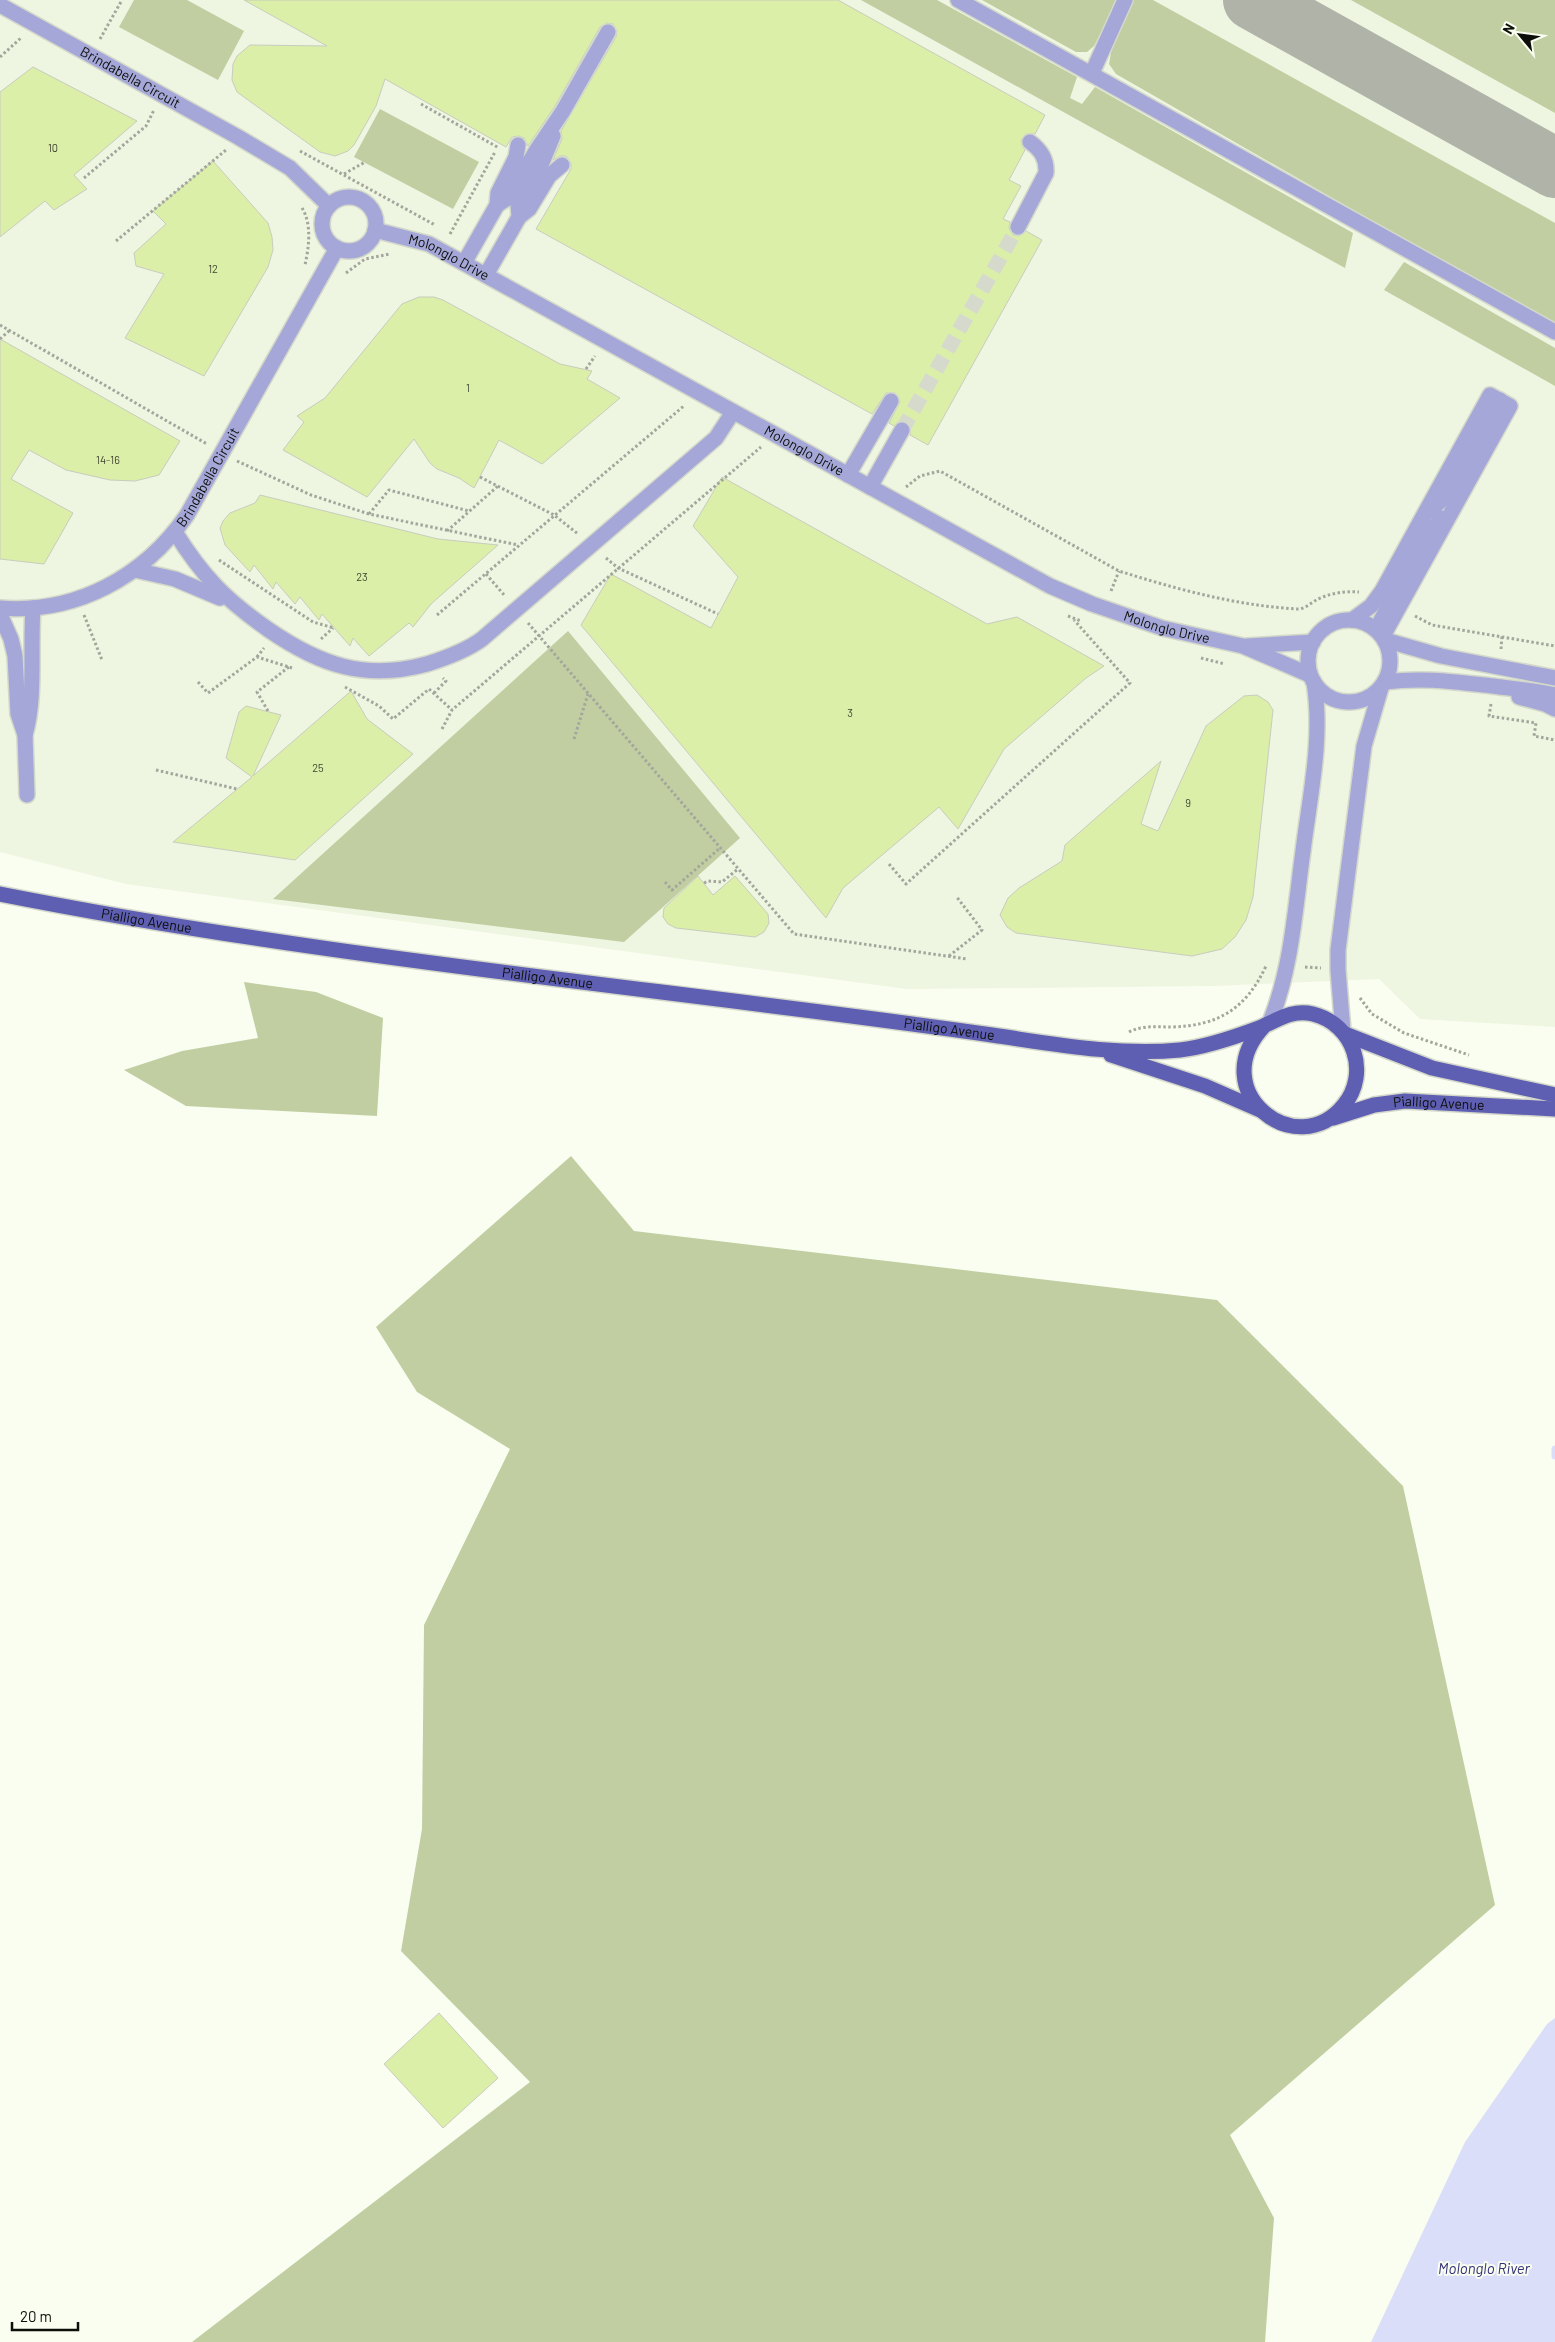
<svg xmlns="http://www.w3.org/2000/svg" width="1555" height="2342" font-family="Barlow,sans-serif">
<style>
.built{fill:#eef5e0}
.green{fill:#c1cea2}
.water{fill:#dbdef8}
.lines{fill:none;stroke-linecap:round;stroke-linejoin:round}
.stream{stroke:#dbdef8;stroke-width:7}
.taxiway{stroke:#b0b3a8;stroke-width:60}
.building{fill:#dcefa9;stroke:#c8ccbf}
.minor-tunnel{stroke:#d6dacd;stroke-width:15;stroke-dasharray:15 8;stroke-linecap:butt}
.minor-casing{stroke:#d4d8cb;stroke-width:18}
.major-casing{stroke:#d4d8cb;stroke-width:18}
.path{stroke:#a3a69c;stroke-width:3;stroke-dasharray:2.5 2.5;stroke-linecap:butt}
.minor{stroke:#a4a7d7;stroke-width:15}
.major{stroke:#5e5eb2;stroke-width:15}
.labels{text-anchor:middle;stroke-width:4;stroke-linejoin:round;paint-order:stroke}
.number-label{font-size:11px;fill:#404631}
.street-label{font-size:14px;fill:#0c0e09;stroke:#fafef0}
.water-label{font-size:15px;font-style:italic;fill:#35317b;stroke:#fafef0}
</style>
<rect width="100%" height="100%" fill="#fafef0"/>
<polygon class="built" points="0,0 1555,0 1555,1027 1420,1019 1379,979 1214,986 906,989 126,884 0,852"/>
<g class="green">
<polygon points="134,0 187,0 244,31 218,80 119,27"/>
<polygon points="861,0 937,0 1077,77 1070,98 1082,104 1095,87 1353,233 1345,268"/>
<polygon points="982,0 1118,0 1094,46 1087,52 1076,52"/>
<polygon points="1133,0 1153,0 1555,223 1555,323 1416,246 1116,74 1109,64 1112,47"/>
<polygon points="1351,0 1555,0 1555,113"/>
<polygon points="380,109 479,162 453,209 354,157"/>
<polygon points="1404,262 1555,348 1555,386 1384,290"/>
<polygon points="568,631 740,838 624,942 273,899"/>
<polygon points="244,982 316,992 383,1018 377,1116 186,1106 124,1070 182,1051 258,1038"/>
<polygon points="571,1156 634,1231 1217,1300 1403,1486 1495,1905 1230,2135 1274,2218 1265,2342 192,2342 530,2082 401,1951 422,1829 424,1625 510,1449 417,1392 376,1327"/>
</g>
<polygon class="water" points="1555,2018 1555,2342 1371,2342 1465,2142 1547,2024"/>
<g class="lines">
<polyline class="stream" points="1555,1449 1555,1456"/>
<polyline class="taxiway" points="1253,0 1555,168"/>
</g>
<g class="building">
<polygon points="244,0 838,0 1045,115 1035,134 1026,134 1021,140 1022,146 1025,150 1009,180 1021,186 1003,219 1010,222 1009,228 1013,235 1019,236 1026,231 1042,240 928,445 910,435 910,426 906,422 898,422 894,426 889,423 900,402 895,393 886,393 872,414 536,229 571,169 571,163 566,156 560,156 553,160 562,139 561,131 616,37 617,31 613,24 607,23 600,27 555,106 528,146 524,138 519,136 512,137 506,147 385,79 376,106 354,145 348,151 335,156 320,152 237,92 232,80 233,64 237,56 250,45 327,46"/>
<polygon points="33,67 137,121 74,175 87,189 54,210 45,201 0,237 0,92"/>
<polygon points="213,161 268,223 272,237 273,250 268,267 204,376 125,338 164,274 136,266 134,253 166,224 153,211"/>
<polygon points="419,297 434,297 443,300 560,364 592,371 587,379 620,398 542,464 499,440 474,488 459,478 437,469 430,463 414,439 367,497 283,450 304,422 297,416 325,398 402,304"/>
<polygon points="0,339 180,441 159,475 135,481 110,480 66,470 29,450 11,479 73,513 44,564 0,559"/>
<polygon points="722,477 987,624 1017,617 1104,666 1086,678 1004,749 958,829 939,807 843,888 826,918 581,625 611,574 711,628 738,577 693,526"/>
<polygon points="260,495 438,539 498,545 431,604 413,627 409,623 369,656 353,638 350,646 322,614 319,620 300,597 295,604 276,582 273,589 254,565 250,572 225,545 220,528 223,521 230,513 255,503"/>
<polygon points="351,691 367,719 413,754 295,860 173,842 252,777 226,758 239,712 246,706 281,715 253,776"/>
<polygon points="1257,695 1268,702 1273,710 1253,897 1246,920 1235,937 1222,949 1192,956 1016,933 1007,927 1000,915 1008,898 1019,888 1062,861 1065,845 1161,761 1141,824 1158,831 1206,726 1244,696"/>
<polygon points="698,876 713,895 735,876 768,914 769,923 764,932 755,937 676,928 668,924 663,917 664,908"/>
<polygon points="439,2013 498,2078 443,2128 384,2064"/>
</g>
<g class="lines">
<polyline class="minor-tunnel" points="902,430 1018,227"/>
<defs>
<g id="minor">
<polyline points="958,0 1555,332"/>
<path id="s1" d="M 0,5 L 238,137 L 290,168 L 329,206"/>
<polyline points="1092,73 1125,0"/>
<circle cx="349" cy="224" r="27"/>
<polyline points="497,205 508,198 536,151 563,111 608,32"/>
<polyline points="519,217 529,209 549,176 562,165"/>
<path d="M 1018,227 L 1046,173 C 1047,159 1041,150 1030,142"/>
<path id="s2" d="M 375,230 L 429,244 L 1050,586 L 1092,604 L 1162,628 L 1243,646 L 1310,675"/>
<polyline points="464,263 497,205 498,193 516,157 518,145"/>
<polyline points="486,275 519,217 518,204 539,170 553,136"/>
<polyline points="848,475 891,401"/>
<polyline points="870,487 902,430"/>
<polyline points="1430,511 1447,495 1500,400"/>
<path d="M 175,532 C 203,577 226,600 269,630 C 320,665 365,681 427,664 C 446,658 466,651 482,639 L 716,438 L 733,412"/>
<polyline points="135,570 175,579 220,598"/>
<path id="s3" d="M 0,608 C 76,614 144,577 187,515 L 337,248"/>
<polyline points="0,614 11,639 15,656 18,714 25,735 27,795"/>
<circle cx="1349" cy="661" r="41"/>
<polyline points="1352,620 1371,606 1382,591 1490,395 1510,406 1383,636"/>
<polyline points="1379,624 1426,535 1442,518"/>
<polyline points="1385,640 1441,656 1555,678"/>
<polyline points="1247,646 1313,642"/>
<path d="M 1385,682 C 1423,677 1456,682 1493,686 C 1514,689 1534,690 1555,695"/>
<polyline points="1519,697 1545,704 1555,709"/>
<path d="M 25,735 C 36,698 30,649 33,608"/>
<path d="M 1270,1022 C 1292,967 1295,909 1303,851 C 1310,795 1323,738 1314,682"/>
<polyline points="1343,1031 1338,970 1338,950 1364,746 1381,688"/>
</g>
<g id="major">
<path id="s4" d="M 0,894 C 328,959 662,988 992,1035 C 1054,1044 1117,1056 1180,1050 C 1207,1047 1235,1037 1259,1028 C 1278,1020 1292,1009 1313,1014 C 1354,1024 1370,1073 1344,1105 C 1297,1164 1203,1091 1264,1026"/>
<polyline points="1345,1034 1432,1068 1555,1095"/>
<polyline points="1111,1055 1205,1086 1260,1110"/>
<path id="s5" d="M 1333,1118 L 1374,1105 L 1405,1101 L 1555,1109"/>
</g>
</defs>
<use href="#minor" class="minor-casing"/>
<use href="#major" class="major-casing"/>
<g class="path">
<polyline points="100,39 122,0"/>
<polyline points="0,57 22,37"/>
<polyline points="421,104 499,148"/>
<polyline points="300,151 435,225"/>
<polyline points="344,174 365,162"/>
<polyline points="84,178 146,126 154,110"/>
<path d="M 302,208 C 312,224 309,247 305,265"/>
<polyline points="450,234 495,152"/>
<polyline points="116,241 226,150"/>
<polyline points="346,273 365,259 390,254"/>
<polyline points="0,325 207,444"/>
<polyline points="0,339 10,330"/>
<polyline points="586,369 595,356"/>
<polyline points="237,461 311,495 369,514 518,545"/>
<polyline points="480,477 554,515 578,534"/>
<path d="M 906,487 L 920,476 L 940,471 L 1119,571 C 1176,589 1238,606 1298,609 C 1305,609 1312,602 1318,599 C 1331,593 1345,591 1359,592"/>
<polyline points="369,514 389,490 469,511"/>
<polyline points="447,531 498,486"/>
<polyline points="606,558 618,568 718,614"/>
<polyline points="219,560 313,622 334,628"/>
<polyline points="486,574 505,596"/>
<polyline points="1111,591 1119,571"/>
<polyline points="84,615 102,660"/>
<polyline points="437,615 685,405"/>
<polyline points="1068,616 1081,621"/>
<polyline points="1415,616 1432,625 1555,646"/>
<polyline points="528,623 794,934 967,959"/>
<polyline points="321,639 333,628"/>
<polyline points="1501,649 1502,636"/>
<polyline points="257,657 264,648"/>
<polyline points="1201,658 1225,664"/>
<polyline points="198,682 208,693 257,657 292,668"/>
<polyline points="345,687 379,706 393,719 429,689 452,710"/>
<polyline points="434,693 446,681 443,678"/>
<polyline points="1491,704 1489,716 1536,723 1534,736 1555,740"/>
<polyline points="268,711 257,692 290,666"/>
<polyline points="442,729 452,710 761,447"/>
<polyline points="574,739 588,694"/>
<polyline points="156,770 237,789"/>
<polyline points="889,864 906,884 1130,683 1074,620"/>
<polyline points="665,882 672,890 720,848"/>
<polyline points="704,883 708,881 722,882 738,869"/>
<polyline points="949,956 982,930 956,896"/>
<polyline points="1305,967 1321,968"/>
<polyline points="1360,998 1372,1014 1404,1033 1469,1055"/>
<path d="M 1129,1032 C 1142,1025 1157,1027 1171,1027 C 1218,1026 1246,1009 1266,966"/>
</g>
<use href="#minor" class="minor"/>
<use href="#major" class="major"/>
</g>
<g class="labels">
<g class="number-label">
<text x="53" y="152">10</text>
<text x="213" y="273">12</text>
<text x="468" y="392">1</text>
<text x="108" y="464">14-16</text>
<text x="362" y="581">23</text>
<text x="850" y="717">3</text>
<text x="318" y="772">25</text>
<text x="1188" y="807">9</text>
</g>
<g class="street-label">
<text dy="5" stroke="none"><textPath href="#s1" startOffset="149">Brindabella Circuit</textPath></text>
<text dy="5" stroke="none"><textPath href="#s2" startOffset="79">Molonglo Drive</textPath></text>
<text dy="5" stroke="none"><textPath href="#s2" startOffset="484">Molonglo Drive</textPath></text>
<text dy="5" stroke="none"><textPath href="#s3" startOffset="262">Brindabella Circuit</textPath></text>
<text dy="5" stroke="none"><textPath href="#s2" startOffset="889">Molonglo Drive</textPath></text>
<text dy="5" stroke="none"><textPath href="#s4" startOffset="149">Pialligo Avenue</textPath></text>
<text dy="5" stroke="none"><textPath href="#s4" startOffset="554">Pialligo Avenue</textPath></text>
<text dy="5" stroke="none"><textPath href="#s4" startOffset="959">Pialligo Avenue</textPath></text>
<text dy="5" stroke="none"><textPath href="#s5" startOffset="108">Pialligo Avenue</textPath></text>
</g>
<g class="water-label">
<text x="1484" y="2274">Molonglo River</text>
</g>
</g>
<g transform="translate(1520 35) rotate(299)" stroke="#fafef0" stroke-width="4" paint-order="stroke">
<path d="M0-4L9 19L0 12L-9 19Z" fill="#0c0e09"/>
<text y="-8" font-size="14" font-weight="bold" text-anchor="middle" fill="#0c0e09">N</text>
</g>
<path d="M12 2322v8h66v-8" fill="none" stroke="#0c0e09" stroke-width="2.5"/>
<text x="20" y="2322" font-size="15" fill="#0c0e09" stroke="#fafef0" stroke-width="4" paint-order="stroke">20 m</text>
</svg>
